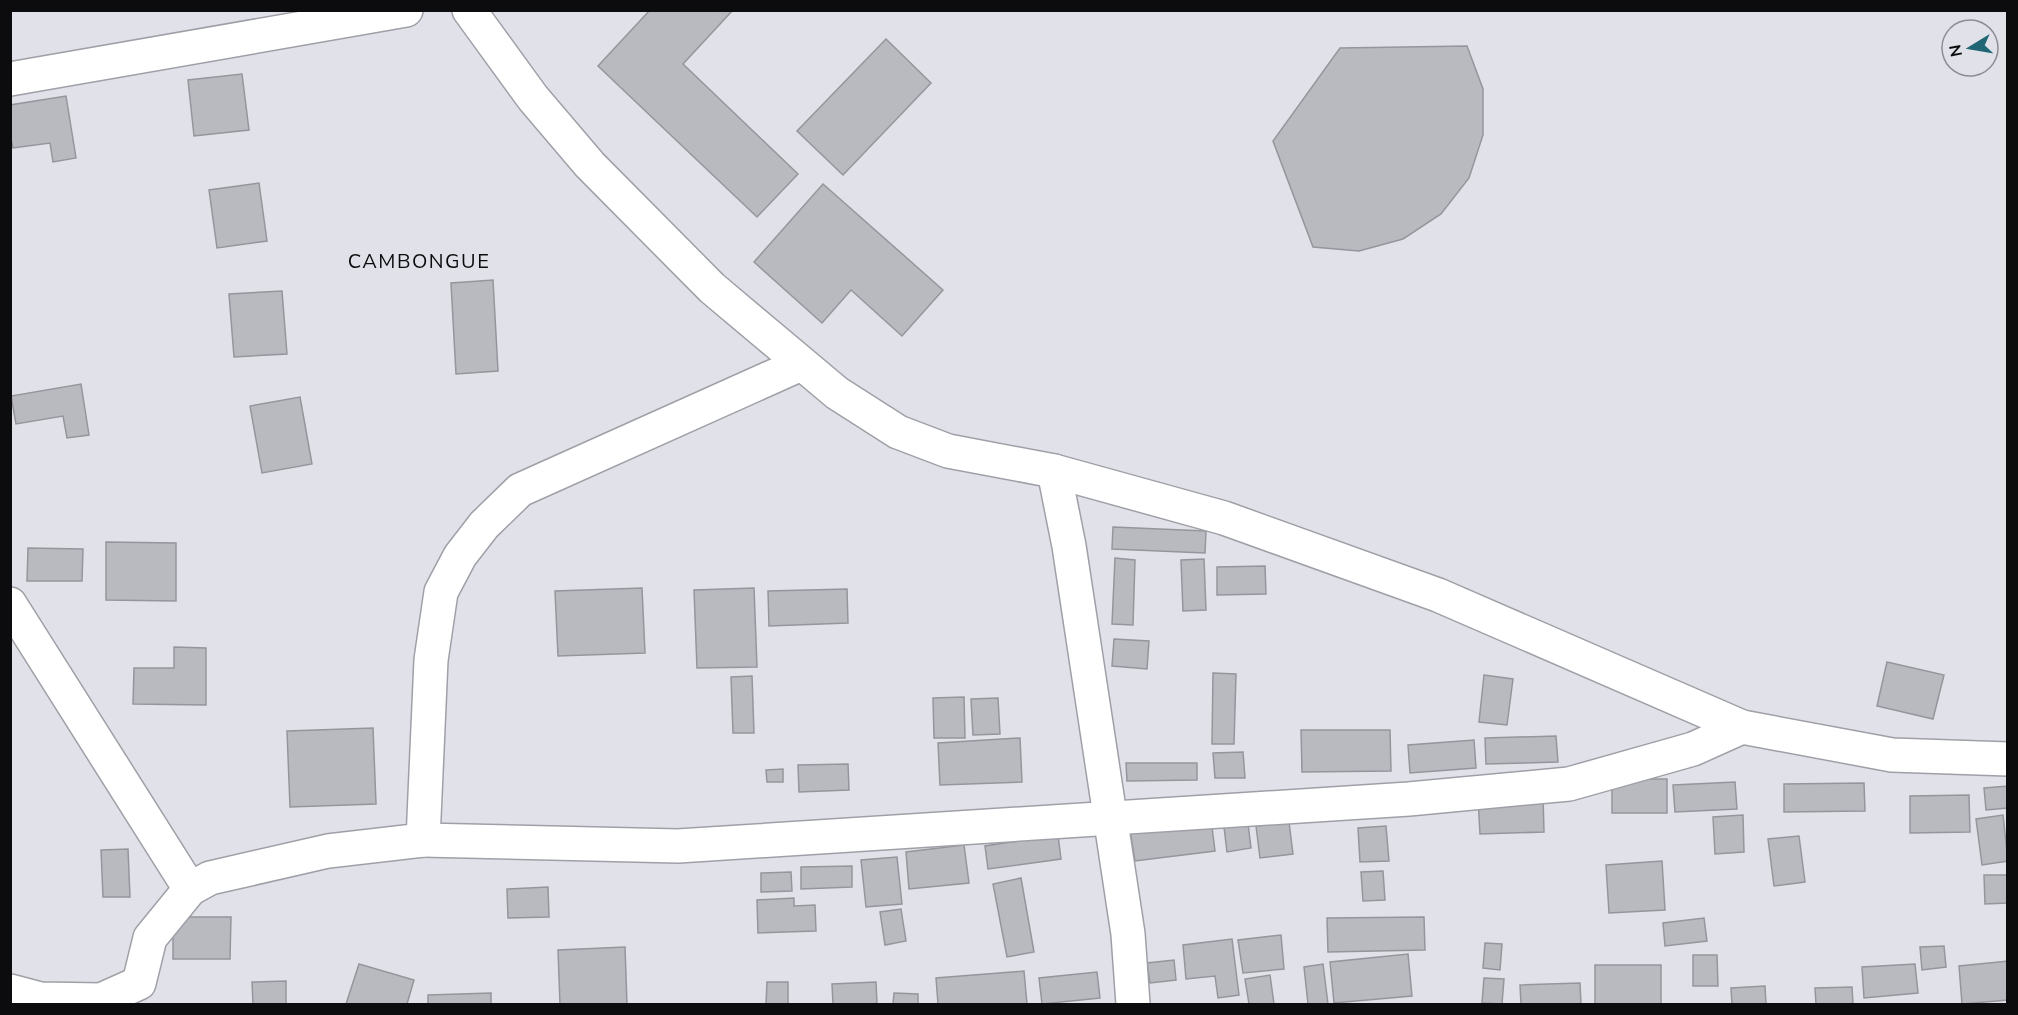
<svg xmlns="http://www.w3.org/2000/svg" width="2018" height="1015" font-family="'Nunito Sans',sans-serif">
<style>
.building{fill:#b9bac0;stroke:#95969c;stroke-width:1.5}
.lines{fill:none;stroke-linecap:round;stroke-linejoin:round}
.minor-casing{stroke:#9fa0a7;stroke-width:36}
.minor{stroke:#fff;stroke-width:33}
.labels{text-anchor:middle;stroke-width:4.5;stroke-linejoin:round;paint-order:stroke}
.neighbourhood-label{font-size:20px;letter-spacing:1.5px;fill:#0c0c0e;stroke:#e1e2e9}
</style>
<rect width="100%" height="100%" fill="#e1e2e9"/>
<g class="building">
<polygon points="650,10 733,10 683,64 798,174 757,217 598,66"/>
<polygon points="886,39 931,83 843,175 797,131"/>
<polygon points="1467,46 1483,89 1483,135 1469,178 1441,214 1403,239 1359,251 1313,247 1273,141 1340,48"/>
<polygon points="242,74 249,130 194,136 188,80"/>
<polygon points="66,96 76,158 53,162 50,143 13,148 10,135 10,105"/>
<polygon points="259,183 267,241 217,248 209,190"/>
<polygon points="823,184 943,290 902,336 851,290 822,323 754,262"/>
<polygon points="493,280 498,371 456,374 451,283"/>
<polygon points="282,291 287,354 234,357 229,294"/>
<polygon points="81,384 89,435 67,438 63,416 16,424 11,396"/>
<polygon points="300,397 312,464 262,473 250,406"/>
<polygon points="1113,527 1206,531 1205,553 1112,549"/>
<polygon points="106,542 176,543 176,601 106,600"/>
<polygon points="28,548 83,549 82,581 27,581"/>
<polygon points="1115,558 1135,560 1133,625 1112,624"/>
<polygon points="1204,559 1206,610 1183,611 1181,560"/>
<polygon points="1265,566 1266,594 1217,595 1217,567"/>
<polygon points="642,588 645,653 558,656 555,591"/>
<polygon points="754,588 757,667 697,668 694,590"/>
<polygon points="847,589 848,623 769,626 768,591"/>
<polygon points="1114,639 1149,641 1147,669 1112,666"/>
<polygon points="174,647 206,648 206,705 133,704 134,668 174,668"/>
<polygon points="1887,662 1944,675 1933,719 1877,706"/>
<polygon points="1213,673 1236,674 1234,744 1212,744"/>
<polygon points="1484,675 1513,679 1507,725 1479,722"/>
<polygon points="752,676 754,733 733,733 731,677"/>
<polygon points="964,697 965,738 934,738 933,698"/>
<polygon points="998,698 1000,734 973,735 971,699"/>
<polygon points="373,728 376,804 290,807 287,731"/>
<polygon points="1301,730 1390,730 1391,771 1302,772"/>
<polygon points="1556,736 1558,762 1486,764 1485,738"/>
<polygon points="1020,738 1022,782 940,785 938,743"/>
<polygon points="1474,740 1476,768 1410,773 1408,745"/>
<polygon points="1243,752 1245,778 1215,778 1213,753"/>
<polygon points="1126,763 1197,763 1197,780 1127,781"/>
<polygon points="848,764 849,790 799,792 798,765"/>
<polygon points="783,769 783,782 767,782 766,770"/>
<rect x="1612" y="779" width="55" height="34"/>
<polygon points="1735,782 1737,809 1675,812 1673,785"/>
<polygon points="1864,783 1865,811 1784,812 1784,784"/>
<polygon points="2008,786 2008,808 1986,810 1984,788"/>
<polygon points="1969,795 1970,832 1910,833 1910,796"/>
<polygon points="1543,796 1544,832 1480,834 1478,798"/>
<polygon points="1743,815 1744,852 1715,854 1713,817"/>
<polygon points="2003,815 2008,861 1982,865 1976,819"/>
<polygon points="1211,819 1215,851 1135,861 1130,830"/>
<polygon points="1289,822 1293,854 1260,858 1256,826"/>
<polygon points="1248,824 1251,848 1227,852 1224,827"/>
<polygon points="1386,826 1389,861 1360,862 1358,828"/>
<polygon points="1058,835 1061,859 988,869 985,846"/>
<polygon points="1799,836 1805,882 1774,886 1768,839"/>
<polygon points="964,845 969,883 909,889 906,852"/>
<polygon points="128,849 130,897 103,897 101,850"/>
<polygon points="897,857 902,904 866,907 861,860"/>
<polygon points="1662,861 1665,910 1609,913 1606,865"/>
<polygon points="852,866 852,887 801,889 801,867"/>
<polygon points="1383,871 1385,900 1363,901 1361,872"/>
<polygon points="791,872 792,891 761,892 761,873"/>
<polygon points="1984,875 2008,875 2008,903 1985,904"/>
<polygon points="1021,878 1034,952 1007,957 993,884"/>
<polygon points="548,887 549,917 508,918 507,889"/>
<polygon points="794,898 794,906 815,905 816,931 758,933 757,900"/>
<polygon points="901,909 906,941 885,945 880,912"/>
<polygon points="173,917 231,917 230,959 173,959"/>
<polygon points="1424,917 1425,950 1328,952 1327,918"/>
<polygon points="1704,918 1707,941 1665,946 1663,923"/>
<polygon points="1281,935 1284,969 1243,973 1238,940"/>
<polygon points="1232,939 1239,995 1218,998 1215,976 1186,979 1183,945"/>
<polygon points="1485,943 1502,944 1500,970 1483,968"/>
<polygon points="1944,946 1946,967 1922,970 1920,947"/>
<polygon points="625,947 627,1004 560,1004 558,950"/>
<polygon points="1408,954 1412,996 1334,1003 1330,962"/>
<polygon points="1693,955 1717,955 1718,986 1693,986"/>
<polygon points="1174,960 1176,980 1150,983 1147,963"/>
<polygon points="2008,961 2008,1000 1962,1004 1959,966"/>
<polygon points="359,964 414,980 407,1004 346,1004"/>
<polygon points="1323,964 1328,1004 1308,1004 1304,967"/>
<polygon points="1915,964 1918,993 1864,998 1862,967"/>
<rect x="1595" y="965" width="66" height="39"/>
<polygon points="1024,971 1027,1004 938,1004 936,978"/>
<polygon points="1097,972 1100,998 1042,1004 1039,978"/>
<polygon points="1270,975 1274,1004 1249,1004 1245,979"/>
<polygon points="1484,978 1504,979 1502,1004 1482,1003"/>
<polygon points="286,981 286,1004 253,1004 252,982"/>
<polygon points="767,982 788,982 788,1004 766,1004"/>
<polygon points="876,982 877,1004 833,1004 832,984"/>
<polygon points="1580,983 1581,1004 1521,1004 1520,985"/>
<polygon points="1765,986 1766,1004 1732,1004 1731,988"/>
<polygon points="1852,987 1853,1004 1816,1004 1815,988"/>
<polygon points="491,993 491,1004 428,1004 428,995"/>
<polygon points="894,993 918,994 918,1004 893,1004"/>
</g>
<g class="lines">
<defs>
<g id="minor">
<polyline points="469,10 533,98 590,165 712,288 837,393 898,432 948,451 1054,471 1069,546 1128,934 1133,1004"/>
<polyline points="10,79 406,10"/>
<polyline points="1054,471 1224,518 1438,595 1742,727 1892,755 2008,759"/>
<polyline points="10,604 190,889"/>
<polyline points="423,840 678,846 1409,799 1569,784 1693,749 1742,727"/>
<polyline points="10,991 40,999 101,1000 139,983 150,938 190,889 210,878 328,851 423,840 431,660 441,592 460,556 484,525 520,490 801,364"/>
</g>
</defs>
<use href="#minor" class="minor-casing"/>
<use href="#minor" class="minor"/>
</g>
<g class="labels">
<g class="neighbourhood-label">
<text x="419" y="268">CAMBONGUE</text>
</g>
</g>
<rect width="2018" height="1015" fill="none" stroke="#0c0c0e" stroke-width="24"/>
<g transform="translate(1970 48) rotate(259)"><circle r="28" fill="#e1e2e9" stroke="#8c8c91" stroke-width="1.5"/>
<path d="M0-4.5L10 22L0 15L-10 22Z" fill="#1f6775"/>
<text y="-9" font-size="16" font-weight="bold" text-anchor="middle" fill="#0c0c0e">N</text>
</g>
</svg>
